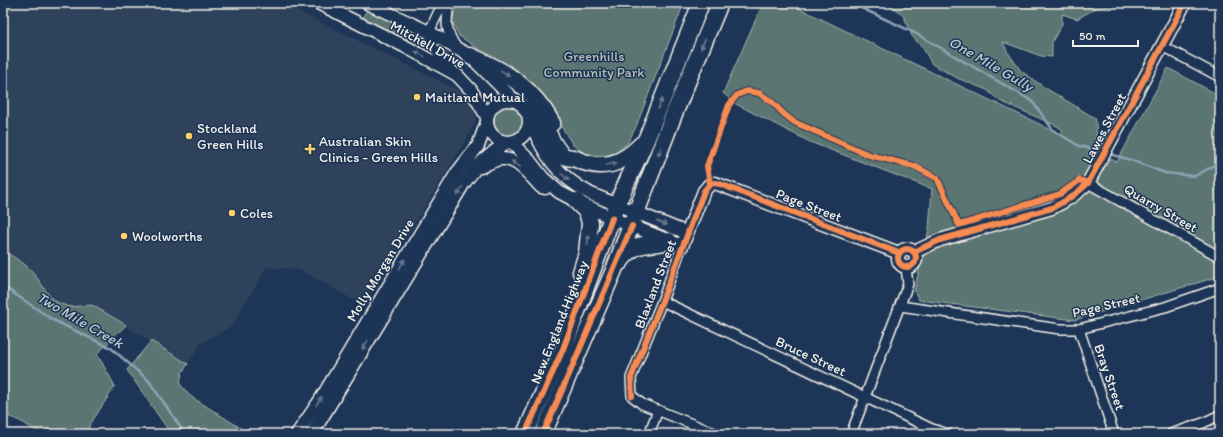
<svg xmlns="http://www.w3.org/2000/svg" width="1223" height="437" font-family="Itim,sans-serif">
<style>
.built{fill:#2f425b}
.green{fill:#5a7572;stroke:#a7b3ad}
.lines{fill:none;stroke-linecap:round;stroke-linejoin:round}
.stream{stroke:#8ca3b3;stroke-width:2.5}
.street-casing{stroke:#f4f1e8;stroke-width:12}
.secondary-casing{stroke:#f4f1e8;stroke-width:15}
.highway-casing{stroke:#f4f1e8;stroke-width:19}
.street{stroke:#1d3557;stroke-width:9}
.secondary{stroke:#1d3557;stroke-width:12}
.highway{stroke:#1d3557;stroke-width:16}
.cycleway-casing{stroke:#1d3557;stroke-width:8}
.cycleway{stroke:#f68b52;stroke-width:6}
.oneway{fill:#68778a}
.poi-dot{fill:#ffd166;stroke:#1d3557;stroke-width:1.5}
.labels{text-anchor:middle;stroke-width:3;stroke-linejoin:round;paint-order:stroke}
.street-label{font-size:14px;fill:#f4f1e8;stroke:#1d3557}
.park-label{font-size:14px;fill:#b6bfb9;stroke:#1d3557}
.poi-label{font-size:14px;fill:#f4f1e8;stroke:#1d3557;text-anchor:start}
.water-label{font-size:15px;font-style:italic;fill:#b7c4c9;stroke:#1d3557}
</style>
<rect width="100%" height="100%" fill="#1d3557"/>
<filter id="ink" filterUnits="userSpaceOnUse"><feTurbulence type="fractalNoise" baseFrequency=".025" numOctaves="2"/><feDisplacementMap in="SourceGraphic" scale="8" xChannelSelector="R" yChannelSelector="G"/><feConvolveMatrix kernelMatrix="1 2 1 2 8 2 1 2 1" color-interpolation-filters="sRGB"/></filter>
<g filter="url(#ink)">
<polygon class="built" points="3,3 282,3 462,92 474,109 476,119 469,135 364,306 300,270 267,267 232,326 201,343 188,364 92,306 69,307 59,303 51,298 32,271 24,264 3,250"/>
<g class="green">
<polygon points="457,3 684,3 635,129 628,142 616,153 599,157 584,153 573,145 545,101 520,77 459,36 452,21"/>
<path d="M 763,3 L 788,3 L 1060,134 L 1063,130 L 1057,126 L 1000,101 L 987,90 L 957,78 L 932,64 L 924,50 L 912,36 L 904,17 L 898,11 L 886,3 L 1127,3 L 1116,6 L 1098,7 L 1077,19 L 1062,14 L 1062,24 L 1052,42 L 1052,57 L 1041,56 L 1003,42 L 1007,51 L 1021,71 L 1047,89 L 1095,118 C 1098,130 1096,139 1092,150 L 1117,162 L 1168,68 L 1220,96 L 1220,276 L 1075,320 L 919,300 L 914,291 L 929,229 L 932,189 L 810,142 L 736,104 L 723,93 Z"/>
<polygon points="367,9 425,37 432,53 429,54 362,20"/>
<circle cx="509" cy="121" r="16"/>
<polygon points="3,250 24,264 32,271 51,298 59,303 69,307 92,305 126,325 97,354 115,386 89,426 90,434 42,434 20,421 3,414"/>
<polygon points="151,341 188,364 182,373 180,384 190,396 250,434 171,434 127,370"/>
</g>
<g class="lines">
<g class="stream">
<polyline points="854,3 857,6 915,33 1032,101 1053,130 1079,146 1100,151"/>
<polyline points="1109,154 1131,160 1165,173 1195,176 1220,162"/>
<polyline points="3,286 53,320 111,348 149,381 185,434"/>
</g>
<defs>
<g id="street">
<polyline points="447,3 440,9 429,32 433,47 453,71"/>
<path d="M 449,3 C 446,23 445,30 456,47"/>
<polyline points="1162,46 1220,77"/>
<polyline points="1088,183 1220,257"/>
<polyline points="682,246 662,301 631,378 632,396 642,404 717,434"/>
<polyline points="662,301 932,429 948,434"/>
<polyline points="900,306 1060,329 1079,329 1165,307 1220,288"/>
<polyline points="1079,329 1114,434"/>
<polyline points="649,434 658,410"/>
<polyline points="851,434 908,284 906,267"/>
<polyline points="1171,434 1203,423 1220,415"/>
</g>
<g id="secondary">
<polyline points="318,3 406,47 457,75 471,90 487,117"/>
<polyline points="367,3 429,32 470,56 514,100"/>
<circle cx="508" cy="121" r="21"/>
<path d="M 530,121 C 544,155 557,176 591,194 L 687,233"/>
<polyline points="511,142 529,160 543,178 559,192 576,201 612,218 682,246 704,191 710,184 715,183 899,253"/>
<path d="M 481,167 C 487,164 495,159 502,159 C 518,158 531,177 541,187 L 545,188"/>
<circle cx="907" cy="258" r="9"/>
<path d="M 914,252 L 940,240 L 1052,208 C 1066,201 1077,194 1088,183 L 1185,3"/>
<polyline points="297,434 319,402 456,174 478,146 487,122"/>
<polyline points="312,434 464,183 478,165 505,143"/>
</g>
<g id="highway">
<path d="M 470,56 C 506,71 533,88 552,123"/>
<path d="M 526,109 C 529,111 534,112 536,115 C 548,125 551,148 564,156 C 567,158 572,157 576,159 C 603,171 621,165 642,144"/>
<polyline points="576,201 587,212 590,223 587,253 581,272"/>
<path d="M 620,262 C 637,239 645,247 669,241"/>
<polyline points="525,434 563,349 617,204 646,140 701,3"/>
<polyline points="543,434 614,270 674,114 720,3"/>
</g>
</defs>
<use href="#street" class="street-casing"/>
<use href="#secondary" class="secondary-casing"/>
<use href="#highway" class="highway-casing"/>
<use href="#street" class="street"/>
<use href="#secondary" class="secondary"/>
<use href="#highway" class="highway"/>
<defs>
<g id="cycleway">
<polyline points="710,184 707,166 729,105 737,95 747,91 759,93 772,102 784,114 794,122 869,155 914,166 937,178 959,225 1060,194 1080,180 1088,183"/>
<polyline points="710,184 715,183 720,184 899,253"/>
<circle cx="907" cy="258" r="9"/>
<path d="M 914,252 L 940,240 L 1052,208 C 1066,201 1077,194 1088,183 L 1185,3"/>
<polyline points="632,396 631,378 662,301 704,191 710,184"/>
<polyline points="525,434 563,349 612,218"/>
<polyline points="543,434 576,358 632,226"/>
</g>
</defs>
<use href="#cycleway" class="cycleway-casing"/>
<use href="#cycleway" class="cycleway"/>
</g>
<defs><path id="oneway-solid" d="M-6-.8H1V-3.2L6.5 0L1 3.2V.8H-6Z"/></defs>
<g class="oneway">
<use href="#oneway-solid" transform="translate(703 44) rotate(113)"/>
<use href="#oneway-solid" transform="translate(420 54) rotate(-151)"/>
<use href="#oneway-solid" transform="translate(505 73) rotate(32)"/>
<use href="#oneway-solid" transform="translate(660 104) rotate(-68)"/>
<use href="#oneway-solid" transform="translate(660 151) rotate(110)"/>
<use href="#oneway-solid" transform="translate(516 164) rotate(-146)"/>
<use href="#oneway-solid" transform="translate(612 164) rotate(-12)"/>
<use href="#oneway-solid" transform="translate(565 177) rotate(42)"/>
<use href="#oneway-solid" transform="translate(460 191) rotate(121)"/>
<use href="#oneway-solid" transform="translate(662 223) rotate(22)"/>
<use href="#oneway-solid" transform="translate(588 240) rotate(-84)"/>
<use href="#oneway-solid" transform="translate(402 264) rotate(-60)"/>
<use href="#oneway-solid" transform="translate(365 345) rotate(121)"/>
<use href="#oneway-solid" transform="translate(319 401) rotate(-57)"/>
</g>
</g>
<g class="poi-dot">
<circle cx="417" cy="97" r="4"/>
<circle cx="189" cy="136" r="4"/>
<path d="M308 143h4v4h4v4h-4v4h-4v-4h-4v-4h4z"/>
<circle cx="232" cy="213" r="4"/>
<circle cx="124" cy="236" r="4"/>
</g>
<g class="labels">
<g class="street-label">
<text transform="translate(428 44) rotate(29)" y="5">Mitchell Drive</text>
<text transform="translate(1104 128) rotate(-62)" y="5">Lawes Street</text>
<text transform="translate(809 205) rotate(21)" y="5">Page Street</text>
<text transform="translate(1161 208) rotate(30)" y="5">Quarry Street</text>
<text transform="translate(380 270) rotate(-59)" y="5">Molly Morgan Drive</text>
<text transform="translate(655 284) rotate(-69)" y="5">Blaxland Street</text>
<text transform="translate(1106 305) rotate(-13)" y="5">Page Street</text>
<text transform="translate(559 322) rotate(-68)" y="5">New England Highway</text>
<text transform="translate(811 356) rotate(25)" y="5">Bruce Street</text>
<text transform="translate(1110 377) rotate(71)" y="5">Bray Street</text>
</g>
<g class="park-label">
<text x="594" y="61">Greenhills<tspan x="594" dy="16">Community Park</tspan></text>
</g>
<g class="poi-label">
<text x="425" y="102">Maitland Mutual</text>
<text x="197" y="133">Stockland<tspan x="197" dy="16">Green Hills</tspan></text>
<text x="319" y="146">Australian Skin<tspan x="319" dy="16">Clinics - Green Hills</tspan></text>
<text x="240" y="218">Coles</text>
<text x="132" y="241">Woolworths</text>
</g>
<g class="water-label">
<text transform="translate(991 64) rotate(30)" y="5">One Mile Gully</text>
<text transform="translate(80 320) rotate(30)" y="5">Two Mile Creek</text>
</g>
</g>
<rect width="1223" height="437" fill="none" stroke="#1d3557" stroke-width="16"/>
<rect x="8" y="8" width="1207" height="421" fill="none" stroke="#f4f1e8" stroke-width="1.5" filter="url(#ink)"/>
<path d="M1073 40v6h65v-6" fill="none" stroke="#f4f1e8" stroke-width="2"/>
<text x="1079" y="40" font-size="12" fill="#f4f1e8" stroke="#1d3557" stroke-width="3" paint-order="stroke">50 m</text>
</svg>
